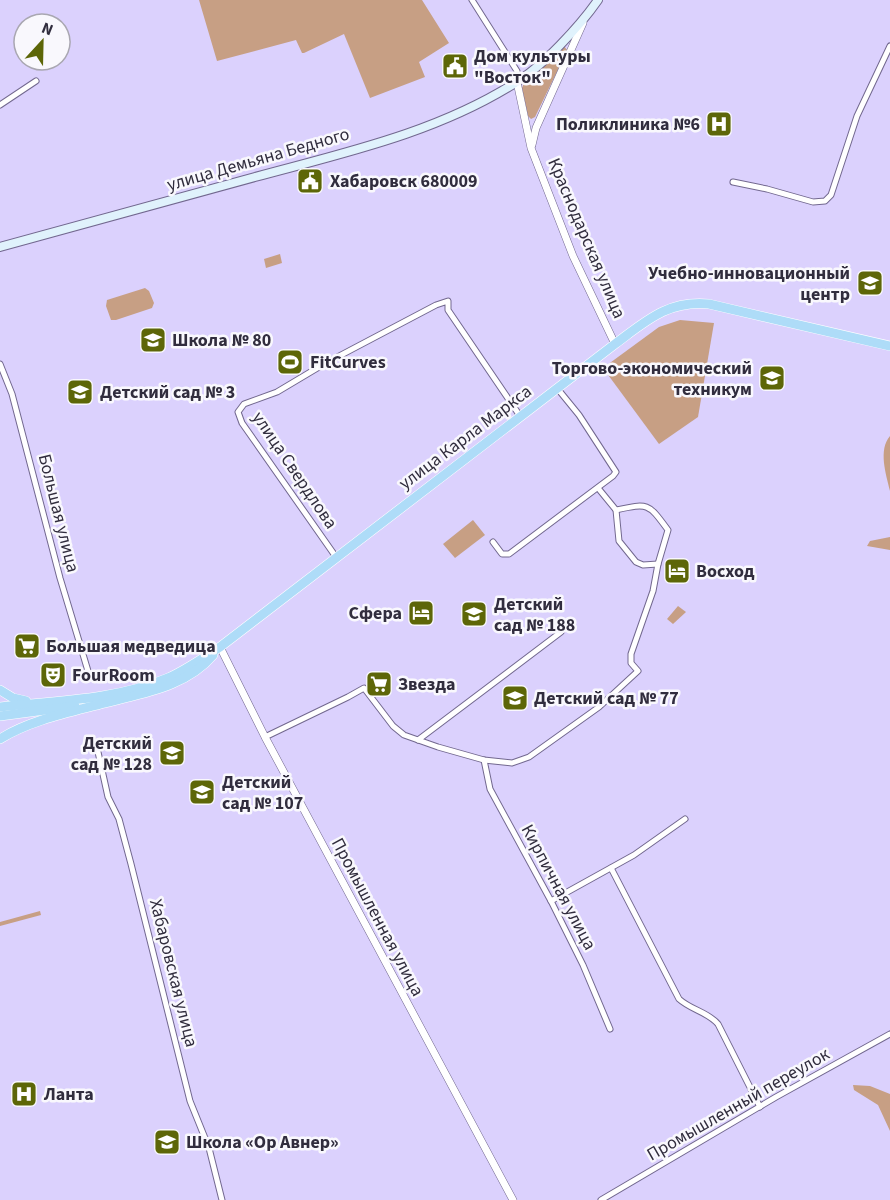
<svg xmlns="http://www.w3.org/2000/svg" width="890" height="1200" font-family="'Source Sans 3',sans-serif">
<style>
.green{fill:#c79f84}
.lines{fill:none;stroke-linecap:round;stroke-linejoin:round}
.minor-casing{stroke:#72688f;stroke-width:7}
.tertiary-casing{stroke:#72688f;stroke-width:8}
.secondary-casing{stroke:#72688f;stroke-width:10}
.trunk-casing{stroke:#fff;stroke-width:10}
.minor{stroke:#fff;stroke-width:5}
.tertiary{stroke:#fff;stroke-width:7}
.secondary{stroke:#e0f2fc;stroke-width:8}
.trunk{stroke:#aedcf8;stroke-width:9}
.labels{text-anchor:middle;stroke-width:5;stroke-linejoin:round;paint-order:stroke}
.poi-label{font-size:18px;font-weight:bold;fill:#312d3e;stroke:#f9f8fd;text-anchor:start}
.street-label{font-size:18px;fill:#312d3e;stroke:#f9f8fd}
</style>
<rect width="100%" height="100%" fill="#dbd1fd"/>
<g class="green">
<polygon points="199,0 422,0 449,43 419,62 425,77 370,98 344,34 304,53 302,53 296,40 217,61"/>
<polygon points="564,46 567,50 566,53 535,117 531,119 528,116 522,88 524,83"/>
<polygon points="280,254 282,263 266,268 264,259"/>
<polygon points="145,288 149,291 154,303 152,308 116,320 111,320 106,306 107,300"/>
<polygon points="680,320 714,323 698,417 659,444 603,368 659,327"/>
<path d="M 890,436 L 890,491 C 886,474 878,450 890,436 Z"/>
<polygon points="473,520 485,535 455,558 443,544"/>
<polygon points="890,537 890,550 867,546 870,541"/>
<polygon points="678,606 686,612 673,624 667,619"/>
<polygon points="40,911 41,915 0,926 0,922"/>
<polygon points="853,1085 870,1086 890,1094 890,1131 878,1105 854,1090"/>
</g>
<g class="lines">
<defs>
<g id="minor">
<polyline points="472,0 517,71 517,82"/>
<polyline points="0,105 36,81"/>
<polyline points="733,182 767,189 813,202 825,201 831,195 857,116 890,46"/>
<polyline points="0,364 12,394 60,578 88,671"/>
<polyline points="598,488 616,510 619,541 636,562 643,565 658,564"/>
<polyline points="493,542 502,554 509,554 613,476 616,472 579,415 557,388"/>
<polyline points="336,557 242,423 238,412 244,404 277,392 324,364 436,305 448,301 448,310 520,416"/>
<path d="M 265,737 L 348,697 L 364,688 L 393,726 L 404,735 L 438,747 L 484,760 L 512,763 L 529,757 L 599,707 L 638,671 L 631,663 L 631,654 L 653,591 L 658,564 L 668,530 C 648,503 649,503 616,510"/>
<polyline points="418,740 561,632"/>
<polyline points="98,752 108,797 119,819 131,864 190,1101 209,1148 222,1200"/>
<polyline points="484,760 490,789 551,901 583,965 610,1029"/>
<path d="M 611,868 L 679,999 C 691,1010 708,1012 718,1024 L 760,1107"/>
<polyline points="551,901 634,855 685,819"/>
<polyline points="601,1200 776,1097 890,1034"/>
</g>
<g id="tertiary">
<polyline points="517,82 531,148 573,256 615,344"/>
<polyline points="532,145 536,128 583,23"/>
<polyline points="220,647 265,737 513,1200"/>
</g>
<path id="secondary" d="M 0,247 C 85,224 170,201 255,177 C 343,153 436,133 515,83 C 542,67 580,26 598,0"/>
<g id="trunk">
<polyline points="0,690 13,698 26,701"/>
<path d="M 0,707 C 56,701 116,700 168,678 C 186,670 203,658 220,647 L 615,344 C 646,321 668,300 709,304 L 890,346"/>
<polyline points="0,716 75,706"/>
<path d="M 0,739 C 30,720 71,712 105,703 C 142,693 186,687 213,655"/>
</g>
</defs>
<use href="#minor" class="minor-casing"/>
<use href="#tertiary" class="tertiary-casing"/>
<use href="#secondary" class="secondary-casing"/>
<use href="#trunk" class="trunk-casing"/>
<use href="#minor" class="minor"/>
<use href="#tertiary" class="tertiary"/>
<use href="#secondary" class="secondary"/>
<use href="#trunk" class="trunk"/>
</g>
<defs>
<symbol id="civic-square" viewBox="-11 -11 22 22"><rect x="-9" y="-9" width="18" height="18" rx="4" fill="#5d6608" stroke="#f9f8fd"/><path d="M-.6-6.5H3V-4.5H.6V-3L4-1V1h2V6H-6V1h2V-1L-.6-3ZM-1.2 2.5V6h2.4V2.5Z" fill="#fff"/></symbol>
<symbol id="hospital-square" viewBox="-11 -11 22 22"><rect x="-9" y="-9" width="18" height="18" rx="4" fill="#5d6608" stroke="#f9f8fd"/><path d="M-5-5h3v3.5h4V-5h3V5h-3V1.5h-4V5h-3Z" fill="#fff"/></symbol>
<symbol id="university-square" viewBox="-11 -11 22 22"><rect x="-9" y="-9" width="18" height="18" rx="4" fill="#5d6608" stroke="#f9f8fd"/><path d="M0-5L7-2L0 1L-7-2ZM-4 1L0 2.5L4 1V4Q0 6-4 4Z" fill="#fff"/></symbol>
<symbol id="school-square" viewBox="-11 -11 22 22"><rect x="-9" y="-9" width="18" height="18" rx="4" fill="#5d6608" stroke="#f9f8fd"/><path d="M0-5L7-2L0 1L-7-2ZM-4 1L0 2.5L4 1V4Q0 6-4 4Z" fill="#fff"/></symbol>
<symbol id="stadium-square" viewBox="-11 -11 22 22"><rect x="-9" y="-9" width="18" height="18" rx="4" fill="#5d6608" stroke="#f9f8fd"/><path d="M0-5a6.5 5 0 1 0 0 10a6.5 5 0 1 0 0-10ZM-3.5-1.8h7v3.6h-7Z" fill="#fff"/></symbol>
<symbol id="hotel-square" viewBox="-11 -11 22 22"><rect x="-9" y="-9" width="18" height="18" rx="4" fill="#5d6608" stroke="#f9f8fd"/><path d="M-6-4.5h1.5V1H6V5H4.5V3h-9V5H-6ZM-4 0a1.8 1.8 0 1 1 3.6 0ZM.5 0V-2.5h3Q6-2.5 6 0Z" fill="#fff"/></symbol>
<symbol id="supermarket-square" viewBox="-11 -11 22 22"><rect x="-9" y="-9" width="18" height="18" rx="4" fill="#5d6608" stroke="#f9f8fd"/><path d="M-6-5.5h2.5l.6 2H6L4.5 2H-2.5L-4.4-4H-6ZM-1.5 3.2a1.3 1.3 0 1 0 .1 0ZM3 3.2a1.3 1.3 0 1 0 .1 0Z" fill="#fff"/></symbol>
<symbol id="theatre-square" viewBox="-11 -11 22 22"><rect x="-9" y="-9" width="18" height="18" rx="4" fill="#5d6608" stroke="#f9f8fd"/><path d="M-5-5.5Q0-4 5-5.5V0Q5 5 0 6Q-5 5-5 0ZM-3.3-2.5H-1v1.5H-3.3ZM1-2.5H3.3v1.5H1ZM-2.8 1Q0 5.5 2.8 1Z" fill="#fff"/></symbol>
</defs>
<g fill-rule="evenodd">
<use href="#civic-square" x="440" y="51" width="30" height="30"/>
<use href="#hospital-square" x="704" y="109" width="30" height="30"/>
<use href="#civic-square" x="295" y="166" width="30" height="30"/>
<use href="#university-square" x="855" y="268" width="30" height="30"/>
<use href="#school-square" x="138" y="325" width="30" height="30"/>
<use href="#stadium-square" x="275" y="347" width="30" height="30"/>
<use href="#university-square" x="757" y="363" width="30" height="30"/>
<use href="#school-square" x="65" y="377" width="30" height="30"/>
<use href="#hotel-square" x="662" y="556" width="30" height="30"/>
<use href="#hotel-square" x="406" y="598" width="30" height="30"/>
<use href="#school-square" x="459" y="599" width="30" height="30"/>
<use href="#supermarket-square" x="12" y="631" width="30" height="30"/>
<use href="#theatre-square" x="38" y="660" width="30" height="30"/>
<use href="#supermarket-square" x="364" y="669" width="30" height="30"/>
<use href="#school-square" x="500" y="683" width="30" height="30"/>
<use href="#school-square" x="157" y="738" width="30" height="30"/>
<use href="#school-square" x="187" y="777" width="30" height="30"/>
<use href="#hospital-square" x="9" y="1079" width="30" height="30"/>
<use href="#school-square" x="152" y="1127" width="30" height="30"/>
</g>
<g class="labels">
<g class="poi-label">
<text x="474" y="62">Дом культуры<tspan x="474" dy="21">"Восток"</tspan></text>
<text x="700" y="130" text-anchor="end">Поликлиника №6</text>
<text x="330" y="187">Хабаровск 680009</text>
<text x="850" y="279" text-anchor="end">Учебно-инновационный<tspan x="850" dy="21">центр</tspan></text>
<text x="172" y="346">Школа № 80</text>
<text x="310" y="368">FitCurves</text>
<text x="752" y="374" text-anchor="end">Торгово-экономический<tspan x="752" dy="21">техникум</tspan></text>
<text x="100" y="398">Детский сад № 3</text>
<text x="696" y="577">Восход</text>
<text x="494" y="610">Детский<tspan x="494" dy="21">сад № 188</tspan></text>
<text x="402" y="619" text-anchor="end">Сфера</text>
<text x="46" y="652">Большая медведица</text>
<text x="72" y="681">FourRoom</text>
<text x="398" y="690">Звезда</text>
<text x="534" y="704">Детский сад № 77</text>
<text x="152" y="749" text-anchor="end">Детский<tspan x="152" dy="21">сад № 128</tspan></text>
<text x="222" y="788">Детский<tspan x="222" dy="21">сад № 107</tspan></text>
<text x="44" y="1100">Ланта</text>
<text x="186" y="1148">Школа «Ор Авнер»</text>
</g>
<g class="street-label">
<text transform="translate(258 159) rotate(-16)" y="6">улица Демьяна Бедного</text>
<text transform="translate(587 238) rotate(67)" y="6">Краснодарская улица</text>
<text transform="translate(465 437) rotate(-37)" y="6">улица Карла Маркса</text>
<text transform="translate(295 470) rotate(56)" y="6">улица Свердлова</text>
<text transform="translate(59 513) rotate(76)" y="6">Большая улица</text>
<text transform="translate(559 887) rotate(62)" y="6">Кирпичная улица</text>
<text transform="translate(378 917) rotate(62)" y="6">Промышленная улица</text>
<text transform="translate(174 973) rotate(76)" y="6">Хабаровская улица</text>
<text transform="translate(738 1104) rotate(-30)" y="6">Промышленный переулок</text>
</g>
</g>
<g transform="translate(42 42) rotate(22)"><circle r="28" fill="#f9f8fd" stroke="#a9a7b1" stroke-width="1.5"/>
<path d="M0-4.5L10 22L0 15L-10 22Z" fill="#5d6608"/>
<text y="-9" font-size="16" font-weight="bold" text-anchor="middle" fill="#312d3e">N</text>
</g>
</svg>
